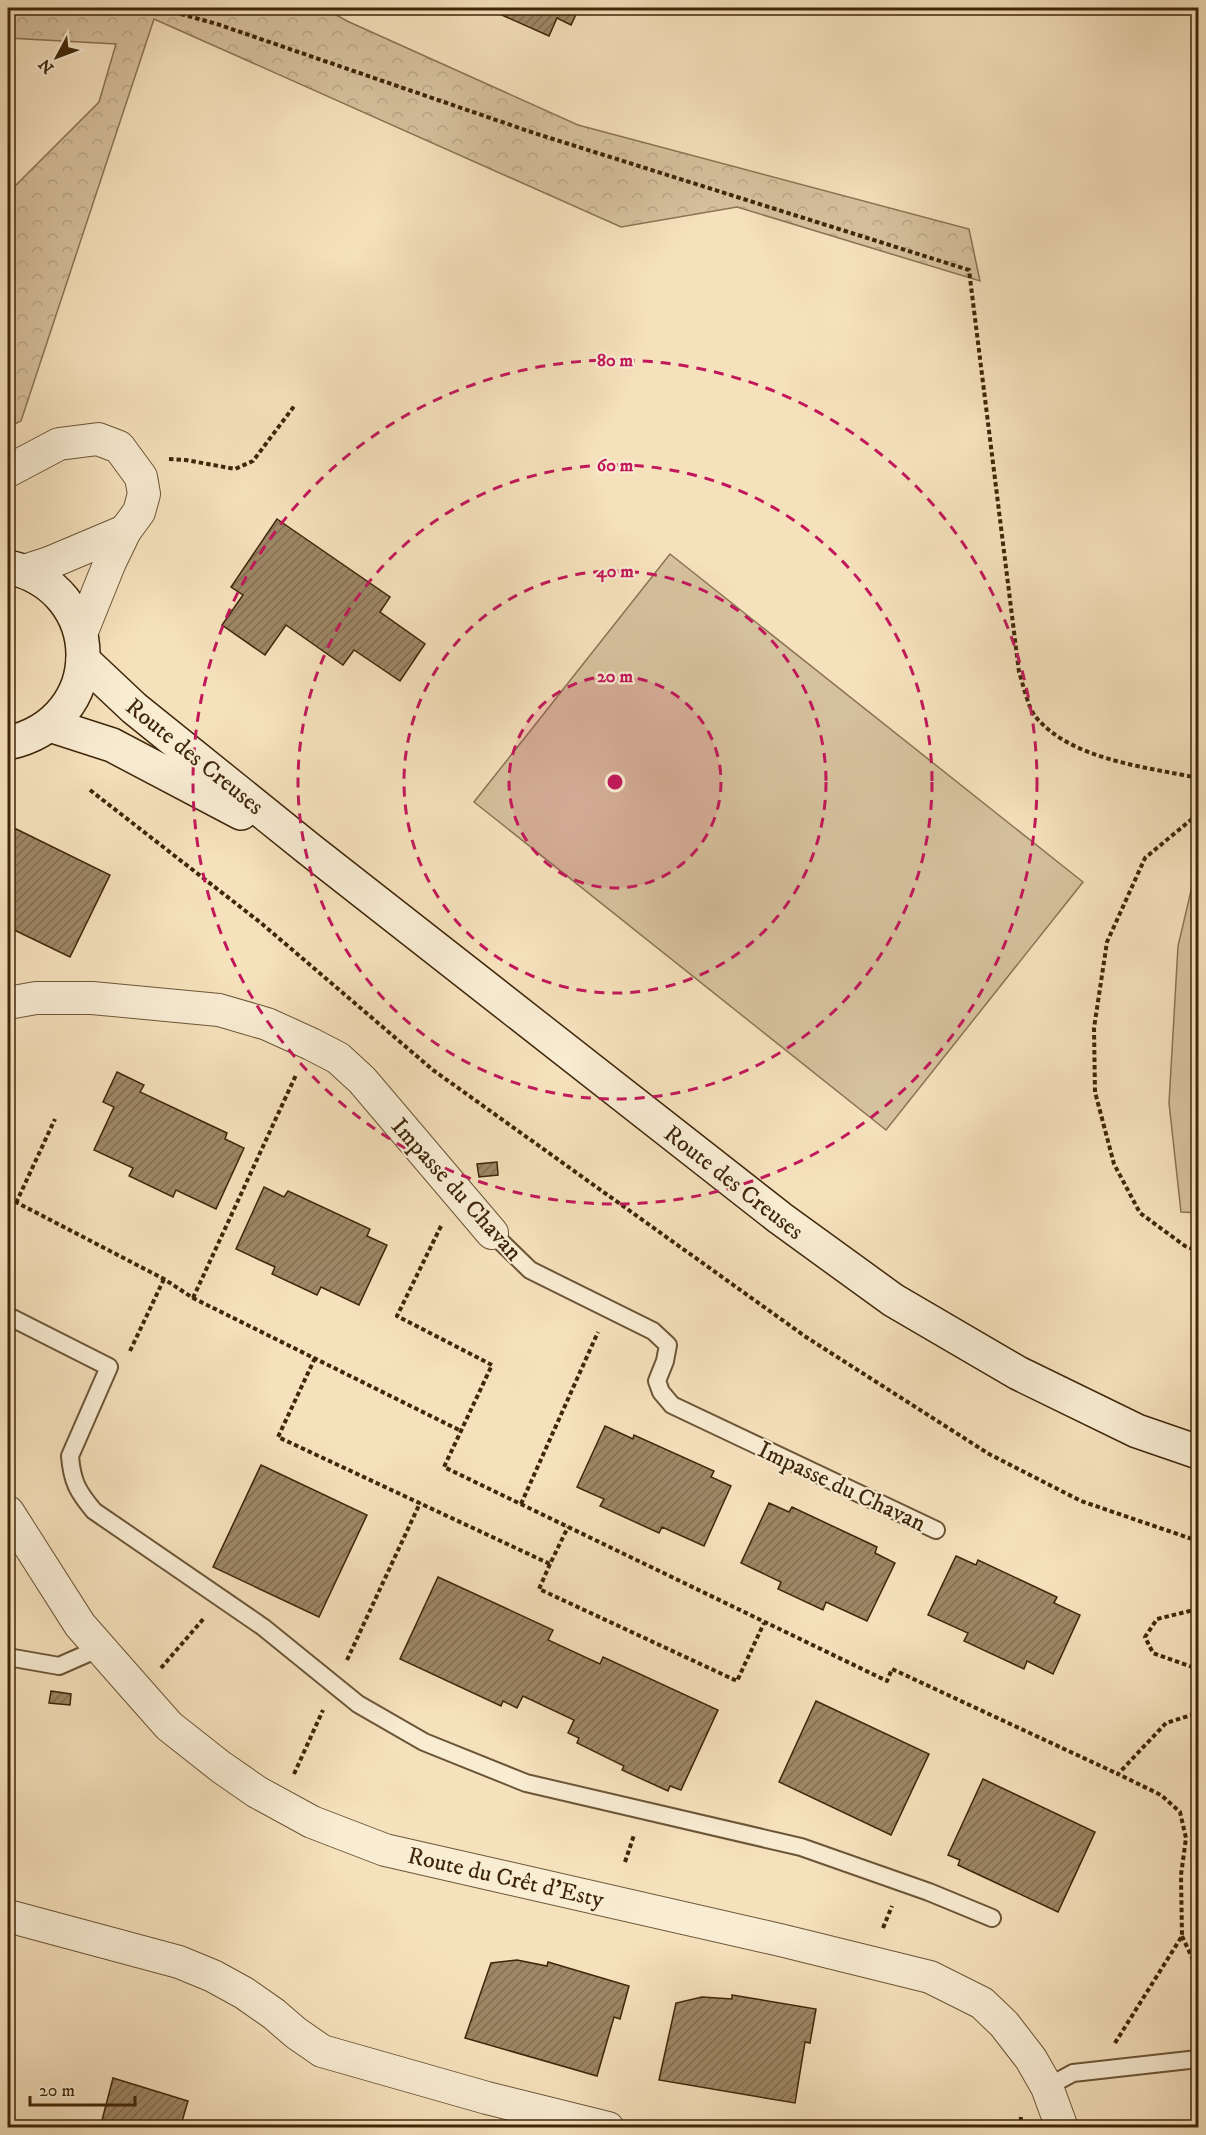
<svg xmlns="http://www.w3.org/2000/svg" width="1206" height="2135" font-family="'IM FELL DW Pica',serif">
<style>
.forest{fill:url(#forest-crowns);stroke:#8a7454;stroke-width:1.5}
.park{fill:#d6c19e;stroke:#8a7454;stroke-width:1.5}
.building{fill:url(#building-hatch);stroke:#3f2609;stroke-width:1.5}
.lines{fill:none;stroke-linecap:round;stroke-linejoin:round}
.lane-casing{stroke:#6c5536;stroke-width:20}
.street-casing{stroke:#6c5536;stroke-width:34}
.secondary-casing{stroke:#3f2609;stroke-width:36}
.path{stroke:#3f2609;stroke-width:4;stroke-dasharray:4.5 3;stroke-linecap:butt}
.lane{stroke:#f8ecd3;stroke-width:16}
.street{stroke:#f8ecd3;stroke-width:32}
.secondary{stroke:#f8ecd3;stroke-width:33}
.ring{fill:none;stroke:#c2185b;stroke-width:3;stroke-dasharray:10 8}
.labels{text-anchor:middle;stroke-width:4.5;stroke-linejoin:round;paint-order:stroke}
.street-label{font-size:24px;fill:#3f2609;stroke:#f8ecd3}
.centre{fill:#c2185b;stroke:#f8ecd3;stroke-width:3}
.ring-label{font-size:18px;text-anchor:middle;font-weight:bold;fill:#c2185b;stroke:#f8ecd3;stroke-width:4.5;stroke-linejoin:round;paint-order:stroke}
</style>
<defs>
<pattern id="forest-crowns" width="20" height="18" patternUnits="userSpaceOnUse" patternTransform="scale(1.5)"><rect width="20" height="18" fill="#d6c19e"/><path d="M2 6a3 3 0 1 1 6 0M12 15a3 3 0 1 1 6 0" fill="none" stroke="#b9a687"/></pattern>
<pattern id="building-hatch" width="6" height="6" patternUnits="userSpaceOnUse" patternTransform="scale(1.5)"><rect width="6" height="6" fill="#9e8766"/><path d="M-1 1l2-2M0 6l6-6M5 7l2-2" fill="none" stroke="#826e52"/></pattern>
</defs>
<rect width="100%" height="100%" fill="#f5e1bc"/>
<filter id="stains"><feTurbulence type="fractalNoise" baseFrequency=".00333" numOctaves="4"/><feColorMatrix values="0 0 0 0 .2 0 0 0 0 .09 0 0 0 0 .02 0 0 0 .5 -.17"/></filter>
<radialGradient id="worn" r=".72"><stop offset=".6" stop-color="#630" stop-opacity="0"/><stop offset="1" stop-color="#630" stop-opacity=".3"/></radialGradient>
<polygon class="forest" points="8,8 324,8 347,21 578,125 969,229 980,281 737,207 621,227 154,19 21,421 8,427 8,193 99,102 116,44 8,38"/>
<g class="park">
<polygon points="670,554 1083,882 886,1130 474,802"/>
<polygon points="1198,861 1198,1213 1181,1212 1169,1103 1178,946"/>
</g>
<g class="building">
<polygon points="486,8 579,8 571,25 557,18 549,36"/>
<polygon points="277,519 390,597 380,612 425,644 400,681 354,650 343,665 286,625 265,655 222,625 243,595 231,587"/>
<polygon points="8,825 110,875 70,957 8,927"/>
<polygon points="117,1072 144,1085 140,1092 227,1133 225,1139 244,1148 216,1209 176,1190 173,1197 129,1176 133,1168 94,1150 114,1107 103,1102"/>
<polygon points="497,1162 498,1175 479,1177 477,1164"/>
<polygon points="264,1187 284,1197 288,1191 370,1229 367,1236 387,1245 359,1305 321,1287 317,1295 272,1274 275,1267 236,1249"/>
<polygon points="605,1426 633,1439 634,1435 714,1471 711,1477 731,1486 704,1546 662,1527 659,1533 600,1506 604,1499 577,1487"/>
<polygon points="261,1465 367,1515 319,1617 213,1567"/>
<polygon points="769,1503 789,1512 792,1507 877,1547 875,1553 895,1563 867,1621 826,1602 823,1610 778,1589 781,1582 741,1563"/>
<polygon points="956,1556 976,1565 978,1560 1057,1597 1054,1603 1080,1615 1053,1674 1027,1661 1024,1669 964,1641 968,1633 928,1615"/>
<polygon points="438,1577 553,1630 548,1640 600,1664 603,1657 718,1710 681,1790 670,1786 668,1791 622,1770 624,1766 577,1743 579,1738 568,1733 574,1720 523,1696 517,1708 503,1701 501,1706 400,1659"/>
<polygon points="51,1691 71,1694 70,1705 49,1703"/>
<polygon points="816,1701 929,1754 891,1835 779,1782"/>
<polygon points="983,1779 1095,1832 1058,1912 958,1865 960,1860 948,1855"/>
<polygon points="517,1960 547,1966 548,1962 629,1986 620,2019 614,2017 597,2076 465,2038 491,1963"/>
<polygon points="732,1995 816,2009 810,2043 805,2042 795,2103 659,2080 676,2003 702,1997 732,1999"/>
<polygon points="113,2078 188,2101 180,2128 100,2128"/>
</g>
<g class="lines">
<defs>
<g id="lane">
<polyline points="492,1233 530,1270 653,1331 668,1345 665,1361 657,1381 661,1392 672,1405 936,1530"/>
<path d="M 8,1316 L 109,1367 L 70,1456 C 72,1482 78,1492 94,1511 L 263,1627 L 358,1704 L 424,1742 L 526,1783 L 801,1847 L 929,1892 L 992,1918"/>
<polyline points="8,1657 59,1666 100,1648"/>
<polyline points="1047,2087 1073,2073 1198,2059"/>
</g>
<g id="street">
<polyline points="8,471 59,444 98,439 119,447 141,477 144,494 139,512 125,531 110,562 81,634"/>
<polyline points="24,571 49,563 125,531"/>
<polyline points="8,1003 36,998 92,998 219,1010 267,1024 311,1044 338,1058 362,1080 492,1233"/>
<polyline points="8,1512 80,1625 131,1683 169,1726 221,1767 257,1792 312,1822 385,1850 780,1940 930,1977 982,2003 1004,2024 1031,2059 1047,2087 1062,2128"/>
<polyline points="8,1916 179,1962 213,1976 244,1993 274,2014 296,2033 322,2051 487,2098 608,2128"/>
</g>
<g id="secondary">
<path d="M 8,567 C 107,588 109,721 8,743"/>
<polyline points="83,660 134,708 309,849 780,1218 893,1300 1018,1373 1137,1431 1198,1452"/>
<polyline points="50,725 112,745 241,813"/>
</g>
</defs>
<use href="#lane" class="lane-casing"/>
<use href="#street" class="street-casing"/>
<use href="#secondary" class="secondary-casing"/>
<g class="path">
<path d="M 159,8 L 217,24 L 534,133 L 969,270 L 1019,672 C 1023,684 1028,707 1035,716 C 1070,760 1147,767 1198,778"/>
<polyline points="169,459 186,460 235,469 253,461 295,405"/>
<polyline points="90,790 261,923 433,1070 806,1337 989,1454 1081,1501 1198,1541"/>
<polyline points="1198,814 1145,858 1107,942 1094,1028 1095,1092 1114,1164 1140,1213 1185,1246 1198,1251"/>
<polyline points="8,1198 164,1279 193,1298 461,1431"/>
<polyline points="16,1203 55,1119"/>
<polyline points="441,1226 397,1316 492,1365 444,1467 887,1681 892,1669 1118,1774"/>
<polyline points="193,1298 296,1075"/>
<polyline points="130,1351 164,1279"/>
<polyline points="315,1358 278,1437 550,1564 568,1527"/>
<polyline points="521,1504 598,1332"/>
<polyline points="550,1564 539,1589 737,1681 764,1623"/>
<polyline points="1198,1609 1157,1619 1145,1637 1153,1653 1198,1669"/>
<polyline points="347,1660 420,1503"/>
<polyline points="161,1668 205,1617"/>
<polyline points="294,1774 323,1710"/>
<polyline points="625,1862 634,1835"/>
<polyline points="883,1928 892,1906"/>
<polyline points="1182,1936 1194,1962 1198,1964"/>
<polyline points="1115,2043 1182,1936 1181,1875 1186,1838 1180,1812 1161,1795 1118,1774 1166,1723 1198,1713"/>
<polyline points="1020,2128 1021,2117"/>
</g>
<use href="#lane" class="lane"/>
<use href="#street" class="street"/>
<use href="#secondary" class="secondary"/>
</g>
<circle cx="615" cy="782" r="106" fill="#c2185b" fill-opacity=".12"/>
<g class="ring">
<circle cx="615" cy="782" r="106"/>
<circle cx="615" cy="782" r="211"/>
<circle cx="615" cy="782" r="317"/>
<circle cx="615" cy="782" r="422"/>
</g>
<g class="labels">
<g class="street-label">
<text transform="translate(195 756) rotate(39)" y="8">Route des Creuses</text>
<text transform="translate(734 1182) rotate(38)" y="8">Route des Creuses</text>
<text transform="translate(457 1189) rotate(48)" y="8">Impasse du Chavan</text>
<text transform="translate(842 1486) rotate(25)" y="8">Impasse du Chavan</text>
<text transform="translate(506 1877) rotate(13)" y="8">Route du Crêt d'Esty</text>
</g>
</g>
<circle cx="615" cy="782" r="9" class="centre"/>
<g class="ring-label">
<text x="615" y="366">80 m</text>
<text x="615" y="471">60 m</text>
<text x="615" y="577">40 m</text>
<text x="615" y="682">20 m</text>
</g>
<rect width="1206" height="2135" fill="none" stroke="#f5e1bc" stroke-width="30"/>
<rect x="9" y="9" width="1188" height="2117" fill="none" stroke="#3f2609" stroke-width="3"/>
<rect x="15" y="15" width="1176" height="2105" fill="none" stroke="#3f2609" stroke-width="1.5"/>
<g transform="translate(57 57) rotate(229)" stroke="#f8ecd3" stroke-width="4.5" paint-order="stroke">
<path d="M0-4.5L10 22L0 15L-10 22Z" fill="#3f2609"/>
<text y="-9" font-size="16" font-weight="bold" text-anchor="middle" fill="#3f2609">N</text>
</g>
<path d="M30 2096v9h105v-9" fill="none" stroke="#3f2609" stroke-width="3"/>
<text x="39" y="2096" font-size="18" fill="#3f2609" stroke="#f8ecd3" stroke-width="4.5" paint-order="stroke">20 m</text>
<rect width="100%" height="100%" filter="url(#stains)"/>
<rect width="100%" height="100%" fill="url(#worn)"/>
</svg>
